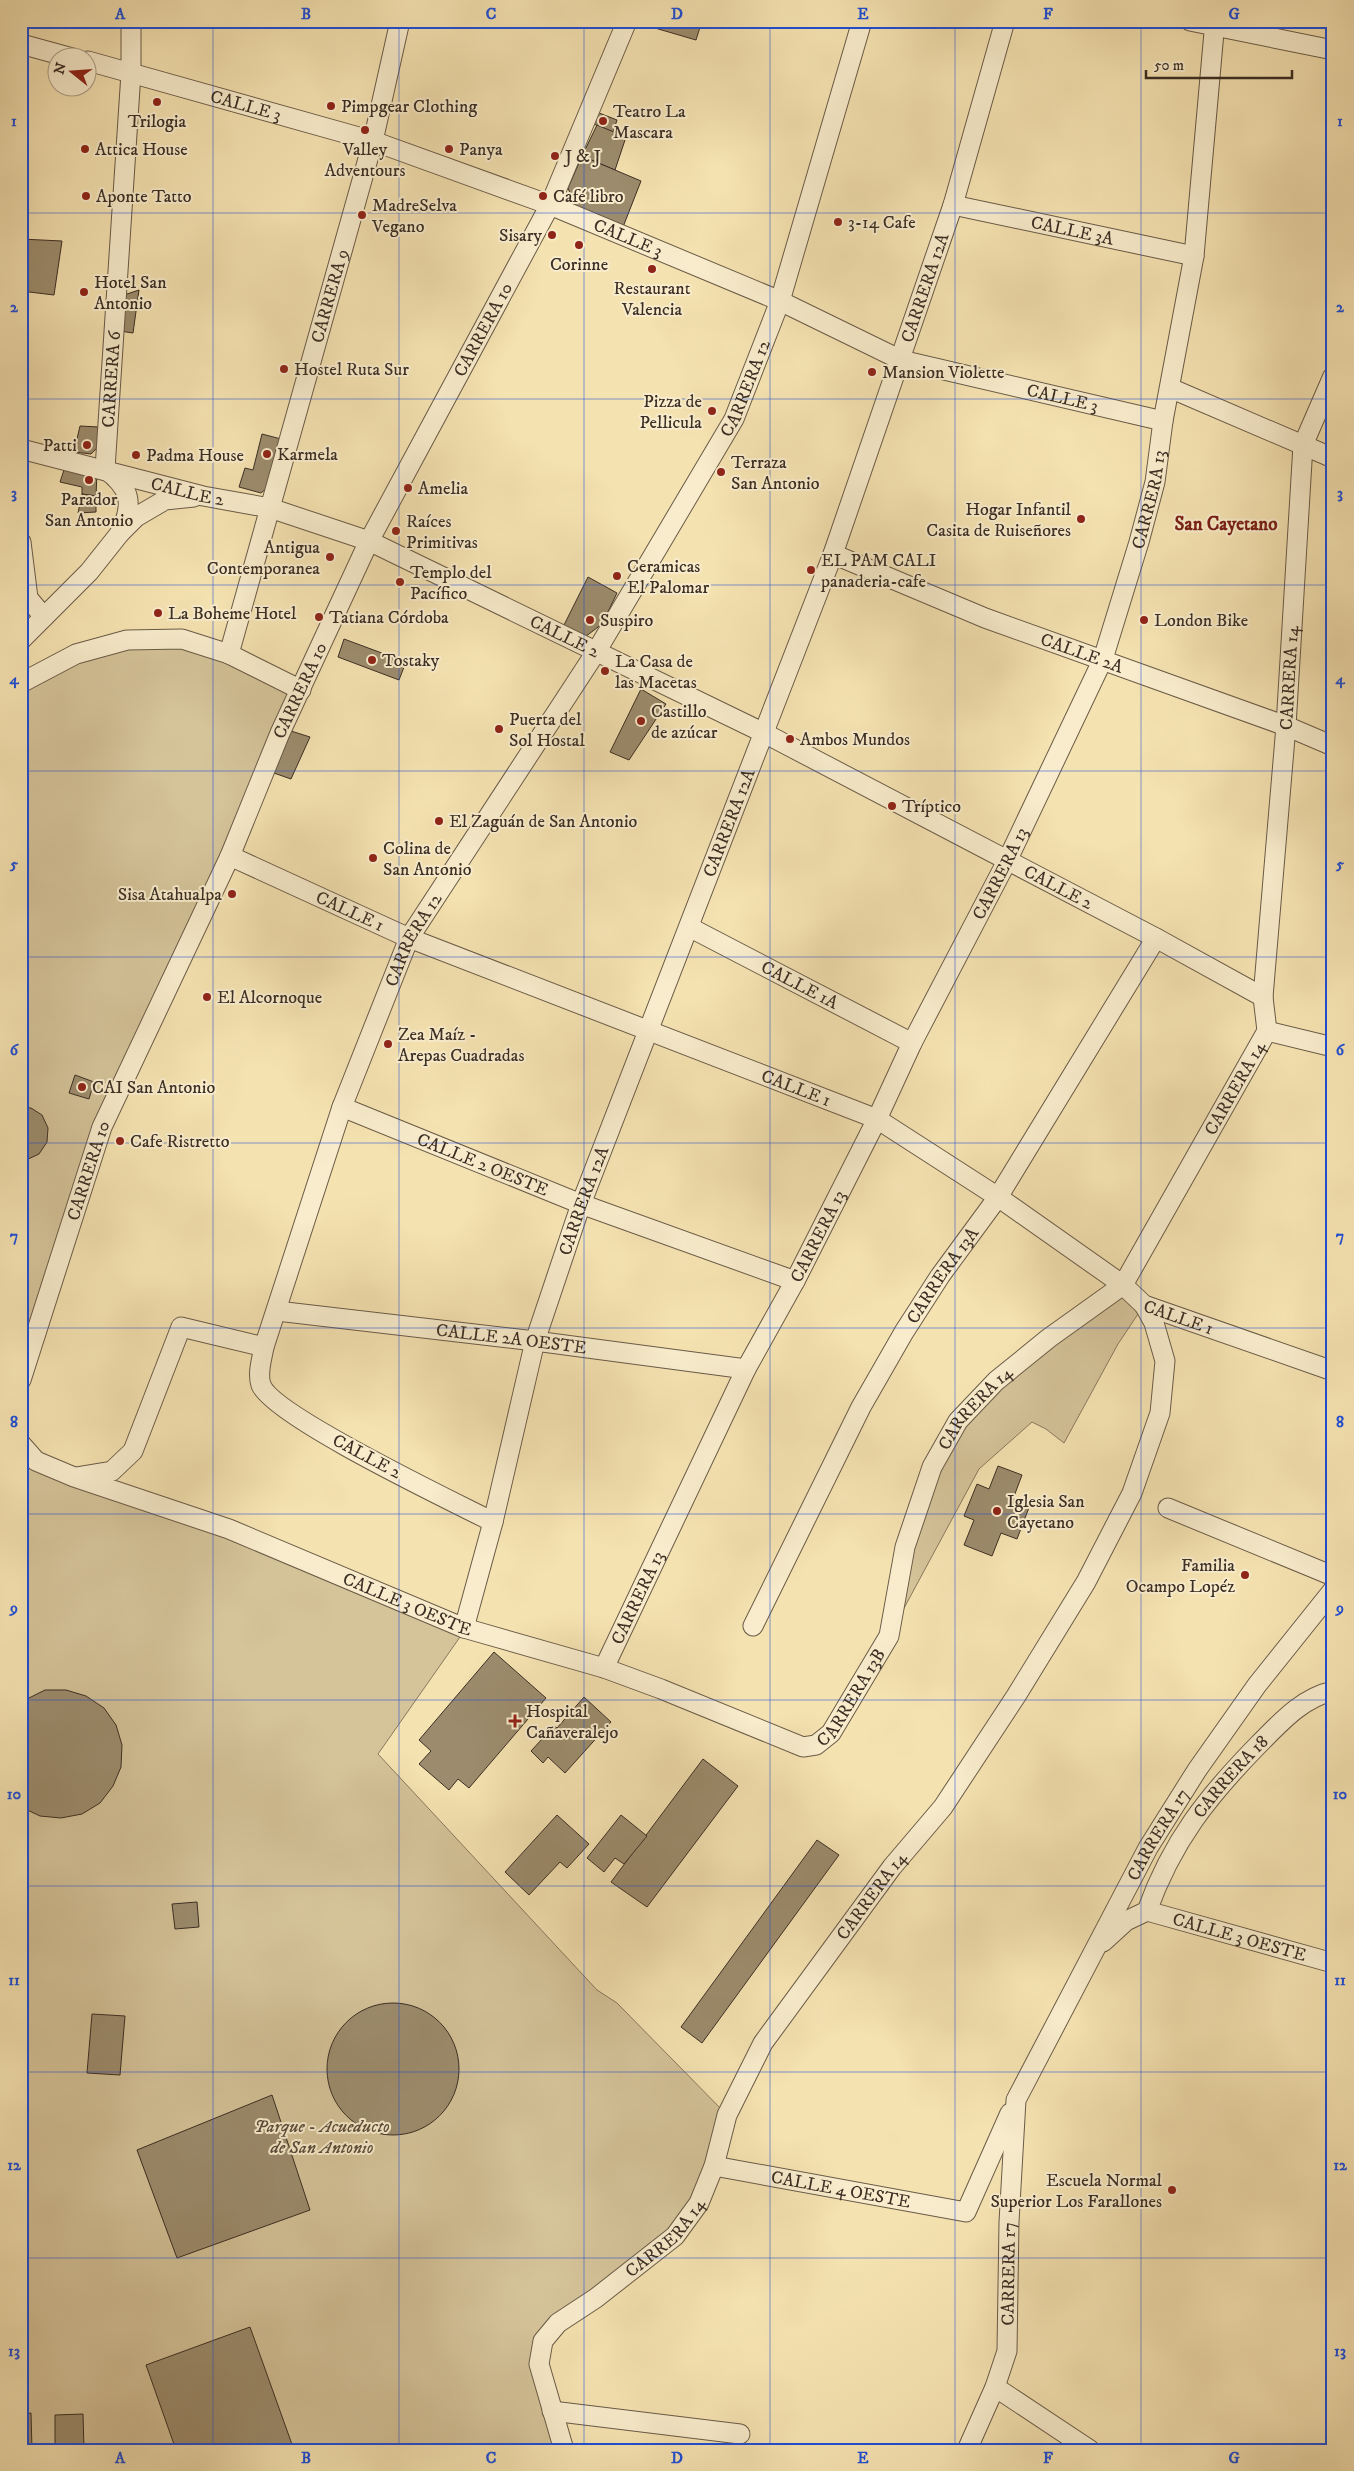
<svg xmlns="http://www.w3.org/2000/svg" width="1354" height="2471" font-family="'IM FELL DW Pica',serif">
<style>
.green{fill:#d5c399;stroke:#88785e}
.building{fill:#9c8c6d;stroke:#3b2e24}
.lines{fill:none;stroke-linecap:round;stroke-linejoin:round}
.street-casing{stroke:#6a5b47;stroke-width:21}
.street{stroke:#f8eccc;stroke-width:19}
.grid{fill:none;stroke:#1d4ed8;stroke-width:1;stroke-opacity:0.55}
.poi-dot{fill:#8f2418;stroke:#f8eccc;stroke-width:2}
.labels{text-anchor:middle;stroke-width:4;stroke-linejoin:round;paint-order:stroke}
.street-label{font-size:18px;fill:#3b2e24;stroke:#f8eccc}
.poi-label{font-size:18px;fill:#3b2e24;stroke:#f8eccc;text-anchor:start}
.park-label{font-size:18px;font-style:italic;fill:#5a4c3b;stroke:#f8eccc}
.neighbourhood-label{font-size:19px;font-weight:bold;fill:#7a1f14;stroke:#f8eccc}
.neatline{fill:none;stroke:#1d4ed8;stroke-width:2}
.grid-label{font-size:16px;text-anchor:middle;font-weight:bold;fill:#1d4ed8}
</style>
<rect width="100%" height="100%" fill="#f5e2b1"/>
<filter id="stains"><feTurbulence type="fractalNoise" baseFrequency=".004" numOctaves="4"/><feColorMatrix values="0 0 0 0 .2 0 0 0 0 .09 0 0 0 0 .02 0 0 0 .5 -.17"/></filter>
<radialGradient id="worn" r=".72"><stop offset=".6" stop-color="#630" stop-opacity="0"/><stop offset="1" stop-color="#630" stop-opacity=".3"/></radialGradient>
<g class="green">
<polygon points="182,639 301,690 111,1106 21,1380 21,683 76,654"/>
<polygon points="1123,1285 1144,1305 1118,1344 1064,1443 1046,1429 1032,1422 979,1469 889,1636 905,1547 958,1421"/>
<polygon points="21,1444 36,1461 464,1628 460,1637 378,1754 597,1990 617,2003 727,2115 699,2203 543,2341 564,2450 21,2450"/>
</g>
<g class="building">
<polygon points="649,21 690,21 701,24 696,40 648,26"/>
<polygon points="594,111 617,120 613,132 589,122"/>
<polygon points="597,125 626,137 615,170 582,156"/>
<polygon points="582,156 641,181 623,227 575,206 568,188"/>
<polygon points="21,239 62,241 54,295 21,291"/>
<polygon points="139,290 133,333 120,331 124,295"/>
<polygon points="80,426 99,427 99,446 91,454 74,452"/>
<polygon points="262,434 281,439 268,487 261,493 239,487 245,468 253,470"/>
<polygon points="65,467 97,472 96,496 82,494 82,487 60,482"/>
<polygon points="82,494 96,496 96,512 78,513"/>
<polygon points="588,577 617,593 602,624 585,637 563,627"/>
<polygon points="344,639 406,662 399,680 338,657"/>
<polygon points="641,689 666,704 629,760 610,752"/>
<polygon points="291,731 310,737 291,779 271,772"/>
<polygon points="75,1075 94,1082 89,1099 69,1093"/>
<polygon points="21,1107 31,1108 42,1115 48,1128 47,1142 39,1154 26,1160 21,1160"/>
<polygon points="998,1466 1022,1475 1013,1499 1030,1505 1017,1539 1001,1533 992,1556 964,1545 974,1520 964,1516 977,1484 989,1489"/>
<polygon points="494,1652 546,1698 469,1788 458,1779 449,1790 419,1764 431,1751 419,1740"/>
<polygon points="45,1690 66,1690 86,1696 104,1708 116,1725 122,1745 121,1767 113,1786 100,1803 82,1814 61,1818 40,1816 21,1807 21,1702"/>
<polygon points="584,1697 611,1722 565,1773 548,1757 543,1763 531,1751 554,1726 557,1728"/>
<polygon points="703,1759 738,1786 647,1907 611,1882"/>
<polygon points="557,1815 589,1844 567,1868 560,1862 529,1895 505,1872"/>
<polygon points="621,1815 647,1836 624,1864 615,1858 604,1872 587,1858"/>
<polygon points="817,1840 839,1855 702,2043 681,2027"/>
<polygon points="197,1902 199,1927 175,1929 172,1904"/>
<circle cx="393" cy="2069" r="66"/>
<polygon points="92,2014 125,2016 120,2075 87,2073"/>
<polygon points="272,2095 310,2210 177,2258 137,2150"/>
<polygon points="250,2327 294,2450 176,2450 146,2365"/>
<polygon points="31,2413 32,2450 21,2450 21,2414"/>
<polygon points="83,2414 84,2450 55,2450 55,2415"/>
</g>
<g class="lines">
<defs>
<g id="street">
<polyline points="1190,21 1333,50"/>
<polyline points="21,44 72,58"/>
<path id="s1" d="M 88,61 L 373,141 L 550,205 L 780,301 L 901,360 L 1163,421"/>
<path id="s2" d="M 953,205 L 1194,256"/>
<polyline points="1170,388 1333,458"/>
<path id="s3" d="M 21,449 L 203,496 L 270,508 L 369,541 L 764,733 L 1156,938 L 1263,997"/>
<path id="s4" d="M 120,533 C 134,504 131,488 105,469 L 131,73 L 131,21"/>
<polyline points="21,542 28,598 44,617"/>
<path id="s5" d="M 833,554 L 985,618 L 1286,726 L 1333,746"/>
<polyline points="21,640 89,572 120,533 136,517 165,500 194,497"/>
<path id="s6" d="M 229,654 L 373,141 L 400,21"/>
<polyline points="21,683 76,654 127,640 182,639 229,654 301,690"/>
<path id="s7" d="M 230,856 L 409,938 L 877,1119 L 998,1197 L 1123,1285 L 1144,1305 L 1333,1371"/>
<path id="s8" d="M 689,927 L 912,1043"/>
<polyline points="1267,1031 1333,1047"/>
<path id="s9" d="M 342,1107 L 581,1204 L 795,1281"/>
<path id="s10" d="M 277,1311 L 535,1341 L 746,1369"/>
<path id="s11" d="M 21,1380 L 102,1127 L 230,856 L 280,733 L 369,541 L 550,205 L 627,21"/>
<path id="s12" d="M 21,1444 L 36,1461 L 74,1477 L 229,1529 L 464,1628 L 604,1668 L 661,1689 L 803,1747 L 816,1745 L 831,1733 L 889,1636 L 905,1547 L 932,1467 L 958,1421 L 996,1381 L 1049,1338 L 1123,1285 L 1267,1031 L 1263,997 L 1286,726 L 1303,445 L 1333,376"/>
<polyline points="76,1477 112,1471 133,1451 181,1327 264,1347"/>
<polyline points="1168,1508 1333,1576"/>
<path id="s13" d="M 493,1522 C 454,1502 273,1416 261,1385 C 257,1373 262,1359 264,1347 L 342,1107 L 409,938 L 596,652 L 734,419 L 780,301 L 862,21"/>
<path id="s14" d="M 753,1626 L 861,1407 L 904,1332 L 940,1276 L 998,1197 L 1156,938"/>
<path id="s15" d="M 464,1628 L 493,1522 L 535,1341 L 581,1204 L 833,554 L 953,205 L 1005,21"/>
<path id="s16" d="M 604,1668 L 746,1369 L 795,1281 L 877,1119 L 912,1043 L 1007,861 L 1103,659 L 1139,542 L 1155,482 L 1163,421 L 1194,256 L 1215,21"/>
<path id="s17" d="M 1147,1911 L 1333,1963"/>
<path id="s18" d="M 1103,1942 L 1126,1921 L 1147,1911 C 1172,1841 1208,1796 1259,1744 C 1281,1722 1302,1698 1333,1691"/>
<path id="s19" d="M 714,2166 L 966,2212 L 1010,2113"/>
<polyline points="995,2387 1090,2450"/>
<polyline points="552,2411 740,2434"/>
<path id="s20" d="M 564,2450 L 539,2364 L 543,2341 L 558,2323 L 596,2298 L 675,2236 L 699,2203 L 714,2166 L 727,2115 L 763,2043 L 892,1867 L 943,1807 L 1016,1696 L 1086,1582 L 1132,1493 L 1160,1413 L 1165,1361 L 1154,1323 L 1144,1305"/>
<path id="s21" d="M 967,2450 L 995,2387 L 1007,2351 L 1009,2222 L 1016,2100 L 1148,1848 L 1197,1770 L 1257,1685 L 1333,1590"/>
</g>
</defs>
<use href="#street" class="street-casing"/>
<use href="#street" class="street"/>
</g>
<path class="grid" d="M 213,21 L 213,2450M 399,21 L 399,2450M 584,21 L 584,2450M 770,21 L 770,2450M 955,21 L 955,2450M 1141,21 L 1141,2450M 21,213 L 1333,213M 21,399 L 1333,399M 21,585 L 1333,585M 21,771 L 1333,771M 21,957 L 1333,957M 21,1143 L 1333,1143M 21,1328 L 1333,1328M 21,1514 L 1333,1514M 21,1700 L 1333,1700M 21,1886 L 1333,1886M 21,2072 L 1333,2072M 21,2258 L 1333,2258"/>
<g class="poi-dot">
<circle cx="157" cy="102" r="5"/>
<circle cx="331" cy="106" r="5"/>
<circle cx="603" cy="121" r="5"/>
<circle cx="365" cy="130" r="5"/>
<circle cx="85" cy="149" r="5"/>
<circle cx="449" cy="149" r="5"/>
<circle cx="555" cy="156" r="5"/>
<circle cx="86" cy="196" r="5"/>
<circle cx="543" cy="196" r="5"/>
<circle cx="362" cy="215" r="5"/>
<circle cx="838" cy="222" r="5"/>
<circle cx="552" cy="235" r="5"/>
<circle cx="579" cy="245" r="5"/>
<circle cx="652" cy="269" r="5"/>
<circle cx="84" cy="292" r="5"/>
<circle cx="284" cy="369" r="5"/>
<circle cx="872" cy="372" r="5"/>
<circle cx="712" cy="411" r="5"/>
<circle cx="87" cy="445" r="5"/>
<circle cx="267" cy="454" r="5"/>
<circle cx="136" cy="455" r="5"/>
<circle cx="721" cy="472" r="5"/>
<circle cx="89" cy="480" r="5"/>
<circle cx="408" cy="488" r="5"/>
<circle cx="1081" cy="519" r="5"/>
<circle cx="396" cy="531" r="5"/>
<circle cx="330" cy="557" r="5"/>
<circle cx="811" cy="570" r="5"/>
<circle cx="617" cy="576" r="5"/>
<circle cx="400" cy="582" r="5"/>
<circle cx="158" cy="613" r="5"/>
<circle cx="319" cy="617" r="5"/>
<circle cx="590" cy="620" r="5"/>
<circle cx="1144" cy="620" r="5"/>
<circle cx="372" cy="660" r="5"/>
<circle cx="605" cy="671" r="5"/>
<circle cx="641" cy="721" r="5"/>
<circle cx="499" cy="729" r="5"/>
<circle cx="790" cy="739" r="5"/>
<circle cx="892" cy="806" r="5"/>
<circle cx="439" cy="821" r="5"/>
<circle cx="373" cy="858" r="5"/>
<circle cx="232" cy="894" r="5"/>
<circle cx="207" cy="997" r="5"/>
<circle cx="388" cy="1044" r="5"/>
<circle cx="82" cy="1087" r="5"/>
<circle cx="120" cy="1141" r="5"/>
<circle cx="997" cy="1511" r="5"/>
<circle cx="1245" cy="1575" r="5"/>
<path d="M512.5 1713.5h5v5h5v5h-5v5h-5v-5h-5v-5h5z"/>
<circle cx="1172" cy="2190" r="5"/>
</g>
<g class="labels">
<g class="street-label">
<text dy="6" stroke="none"><textPath href="#s1" startOffset="164">CALLE 3</textPath></text>
<text dy="6" stroke="none"><textPath href="#s2" startOffset="122">CALLE 3A</textPath></text>
<text dy="6" stroke="none"><textPath href="#s1" startOffset="569">CALLE 3</textPath></text>
<text dy="6" stroke="none"><textPath href="#s15" startOffset="1419">CARRERA 12A</textPath></text>
<text dy="6" stroke="none"><textPath href="#s6" startOffset="372">CARRERA 9</textPath></text>
<text dy="6" stroke="none"><textPath href="#s11" startOffset="1150">CARRERA 10</textPath></text>
<text dy="6" stroke="none"><textPath href="#s4" startOffset="164">CARRERA 6</textPath></text>
<text dy="6" stroke="none"><textPath href="#s13" startOffset="1389">CARRERA 12</textPath></text>
<text dy="6" stroke="none"><textPath href="#s1" startOffset="1034">CALLE 3</textPath></text>
<text dy="6" stroke="none"><textPath href="#s3" startOffset="172">CALLE 2</textPath></text>
<text dy="6" stroke="none"><textPath href="#s16" startOffset="1292">CARRERA 13</textPath></text>
<text dy="6" stroke="none"><textPath href="#s3" startOffset="578">CALLE 2</textPath></text>
<text dy="6" stroke="none"><textPath href="#s5" startOffset="268">CALLE 2A</textPath></text>
<text dy="6" stroke="none"><textPath href="#s12" startOffset="2076">CARRERA 14</textPath></text>
<text dy="6" stroke="none"><textPath href="#s11" startOffset="745">CARRERA 10</textPath></text>
<text dy="6" stroke="none"><textPath href="#s15" startOffset="849">CARRERA 12A</textPath></text>
<text dy="6" stroke="none"><textPath href="#s16" startOffset="888">CARRERA 13</textPath></text>
<text dy="6" stroke="none"><textPath href="#s3" startOffset="1132">CALLE 2</textPath></text>
<text dy="6" stroke="none"><textPath href="#s7" startOffset="132">CALLE 1</textPath></text>
<text dy="6" stroke="none"><textPath href="#s13" startOffset="744">CARRERA 12</textPath></text>
<text dy="6" stroke="none"><textPath href="#s8" startOffset="125">CALLE 1A</textPath></text>
<text dy="6" stroke="none"><textPath href="#s7" startOffset="612">CALLE 1</textPath></text>
<text dy="6" stroke="none"><textPath href="#s12" startOffset="1656">CARRERA 14</textPath></text>
<text dy="6" stroke="none"><textPath href="#s9" startOffset="152">CALLE 2 OESTE</textPath></text>
<text dy="6" stroke="none"><textPath href="#s11" startOffset="220">CARRERA 10</textPath></text>
<text dy="6" stroke="none"><textPath href="#s15" startOffset="444">CARRERA 12A</textPath></text>
<text dy="6" stroke="none"><textPath href="#s16" startOffset="482">CARRERA 13</textPath></text>
<text dy="6" stroke="none"><textPath href="#s14" startOffset="399">CARRERA 13A</textPath></text>
<text dy="6" stroke="none"><textPath href="#s7" startOffset="1061">CALLE 1</textPath></text>
<text dy="6" stroke="none"><textPath href="#s10" startOffset="236">CALLE 2A OESTE</textPath></text>
<text dy="6" stroke="none"><textPath href="#s12" startOffset="1236">CARRERA 14</textPath></text>
<text transform="translate(367 1456) rotate(28)" y="6">CALLE 2</text>
<text dy="6" stroke="none"><textPath href="#s16" startOffset="78">CARRERA 13</textPath></text>
<text dy="6" stroke="none"><textPath href="#s12" startOffset="421">CALLE 3 OESTE</textPath></text>
<text dy="6" stroke="none"><textPath href="#s12" startOffset="915">CARRERA 13B</textPath></text>
<text dy="6" stroke="none"><textPath href="#s18" startOffset="214">CARRERA 18</textPath></text>
<text dy="6" stroke="none"><textPath href="#s21" startOffset="659">CARRERA 17</textPath></text>
<text dy="6" stroke="none"><textPath href="#s20" startOffset="679">CARRERA 14</textPath></text>
<text dy="6" stroke="none"><textPath href="#s17" startOffset="96">CALLE 3 OESTE</textPath></text>
<text dy="6" stroke="none"><textPath href="#s19" startOffset="129">CALLE 4 OESTE</textPath></text>
<text dy="6" stroke="none"><textPath href="#s20" startOffset="274">CARRERA 14</textPath></text>
<text dy="6" stroke="none"><textPath href="#s21" startOffset="184">CARRERA 17</textPath></text>
</g>
<g class="poi-label">
<text x="341" y="112">Pimpgear Clothing</text>
<text x="613" y="117">Teatro La<tspan x="613" dy="21">Mascara</tspan></text>
<text x="157" y="127" text-anchor="middle">Trilogia</text>
<text x="95" y="155">Attica House</text>
<text x="365" y="155" text-anchor="middle">Valley<tspan x="365" dy="21">Adventours</tspan></text>
<text x="459" y="155">Panya</text>
<text x="565" y="162">J &amp; J</text>
<text x="96" y="202">Aponte Tatto</text>
<text x="553" y="202">Café libro</text>
<text x="372" y="211">MadreSelva<tspan x="372" dy="21">Vegano</tspan></text>
<text x="848" y="228">3-14 Cafe</text>
<text x="542" y="241" text-anchor="end">Sisary</text>
<text x="579" y="270" text-anchor="middle">Corinne</text>
<text x="94" y="288">Hotel San<tspan x="94" dy="21">Antonio</tspan></text>
<text x="652" y="294" text-anchor="middle">Restaurant<tspan x="652" dy="21">Valencia</tspan></text>
<text x="294" y="375">Hostel Ruta Sur</text>
<text x="882" y="378">Mansion Violette</text>
<text x="702" y="407" text-anchor="end">Pizza de<tspan x="702" dy="21">Pellicula</tspan></text>
<text x="77" y="451" text-anchor="end">Patti</text>
<text x="277" y="460">Karmela</text>
<text x="146" y="461">Padma House</text>
<text x="731" y="468">Terraza<tspan x="731" dy="21">San Antonio</tspan></text>
<text x="418" y="494">Amelia</text>
<text x="89" y="505" text-anchor="middle">Parador<tspan x="89" dy="21">San Antonio</tspan></text>
<text x="1071" y="515" text-anchor="end">Hogar Infantil<tspan x="1071" dy="21">Casita de Ruiseñores</tspan></text>
<text x="406" y="527">Raíces<tspan x="406" dy="21">Primitivas</tspan></text>
<text x="320" y="553" text-anchor="end">Antigua<tspan x="320" dy="21">Contemporanea</tspan></text>
<text x="821" y="566">EL PAM CALI<tspan x="821" dy="21">panaderia-cafe</tspan></text>
<text x="627" y="572">Ceramicas<tspan x="627" dy="21">El Palomar</tspan></text>
<text x="410" y="578">Templo del<tspan x="410" dy="21">Pacífico</tspan></text>
<text x="168" y="619">La Boheme Hotel</text>
<text x="329" y="623">Tatiana Córdoba</text>
<text x="600" y="626">Suspiro</text>
<text x="1154" y="626">London Bike</text>
<text x="382" y="666">Tostaky</text>
<text x="615" y="667">La Casa de<tspan x="615" dy="21">las Macetas</tspan></text>
<text x="651" y="717">Castillo<tspan x="651" dy="21">de azúcar</tspan></text>
<text x="509" y="725">Puerta del<tspan x="509" dy="21">Sol Hostal</tspan></text>
<text x="800" y="745">Ambos Mundos</text>
<text x="902" y="812">Tríptico</text>
<text x="449" y="827">El Zaguán de San Antonio</text>
<text x="383" y="854">Colina de<tspan x="383" dy="21">San Antonio</tspan></text>
<text x="222" y="900" text-anchor="end">Sisa Atahualpa</text>
<text x="217" y="1003">El Alcornoque</text>
<text x="398" y="1040">Zea Maíz -<tspan x="398" dy="21">Arepas Cuadradas</tspan></text>
<text x="92" y="1093">CAI San Antonio</text>
<text x="130" y="1147">Cafe Ristretto</text>
<text x="1007" y="1507">Iglesia San<tspan x="1007" dy="21">Cayetano</tspan></text>
<text x="1235" y="1571" text-anchor="end">Familia<tspan x="1235" dy="21">Ocampo Lopéz</tspan></text>
<text x="526" y="1717">Hospital<tspan x="526" dy="21">Cañaveralejo</tspan></text>
<text x="1162" y="2186" text-anchor="end">Escuela Normal<tspan x="1162" dy="21">Superior Los Farallones</tspan></text>
</g>
<g class="park-label">
<text x="322" y="2132">Parque - Acueducto<tspan x="322" dy="21">de San Antonio</tspan></text>
</g>
<g class="neighbourhood-label">
<text x="1226" y="530">San Cayetano</text>
</g>
</g>
<rect width="1354" height="2471" fill="none" stroke="#f5e2b1" stroke-width="55"/>
<g transform="translate(72 72) rotate(287)"><circle r="24" fill="#f8eccc" stroke="#aca089"/>
<path d="M0-4L9 19L0 12L-9 19Z" fill="#8f2418"/>
<text y="-8" font-size="14" font-weight="bold" text-anchor="middle" fill="#3b2e24">N</text>
</g>
<path d="M1146 70v8h146v-8" fill="none" stroke="#3b2e24" stroke-width="2.5"/>
<text x="1154" y="70" font-size="15" fill="#3b2e24" stroke="#f8eccc" stroke-width="4" paint-order="stroke">50 m</text>
<rect x="28" y="28" width="1298" height="2416" class="neatline"/>
<g class="grid-label">
<text x="120" y="19">A</text>
<text x="306" y="19">B</text>
<text x="491" y="19">C</text>
<text x="677" y="19">D</text>
<text x="863" y="19">E</text>
<text x="1048" y="19">F</text>
<text x="1234" y="19">G</text>
<text x="14" y="126">1</text>
<text x="1340" y="126">1</text>
<text x="14" y="312">2</text>
<text x="1340" y="312">2</text>
<text x="14" y="498">3</text>
<text x="1340" y="498">3</text>
<text x="14" y="684">4</text>
<text x="1340" y="684">4</text>
<text x="14" y="869">5</text>
<text x="1340" y="869">5</text>
<text x="14" y="1055">6</text>
<text x="1340" y="1055">6</text>
<text x="14" y="1241">7</text>
<text x="1340" y="1241">7</text>
<text x="14" y="1427">8</text>
<text x="1340" y="1427">8</text>
<text x="14" y="1613">9</text>
<text x="1340" y="1613">9</text>
<text x="14" y="1799">10</text>
<text x="1340" y="1799">10</text>
<text x="14" y="1985">11</text>
<text x="1340" y="1985">11</text>
<text x="14" y="2170">12</text>
<text x="1340" y="2170">12</text>
<text x="14" y="2356">13</text>
<text x="1340" y="2356">13</text>
<text x="120" y="2463">A</text>
<text x="306" y="2463">B</text>
<text x="491" y="2463">C</text>
<text x="677" y="2463">D</text>
<text x="863" y="2463">E</text>
<text x="1048" y="2463">F</text>
<text x="1234" y="2463">G</text>
</g>
<rect width="100%" height="100%" filter="url(#stains)"/>
<rect width="100%" height="100%" fill="url(#worn)"/>
</svg>
